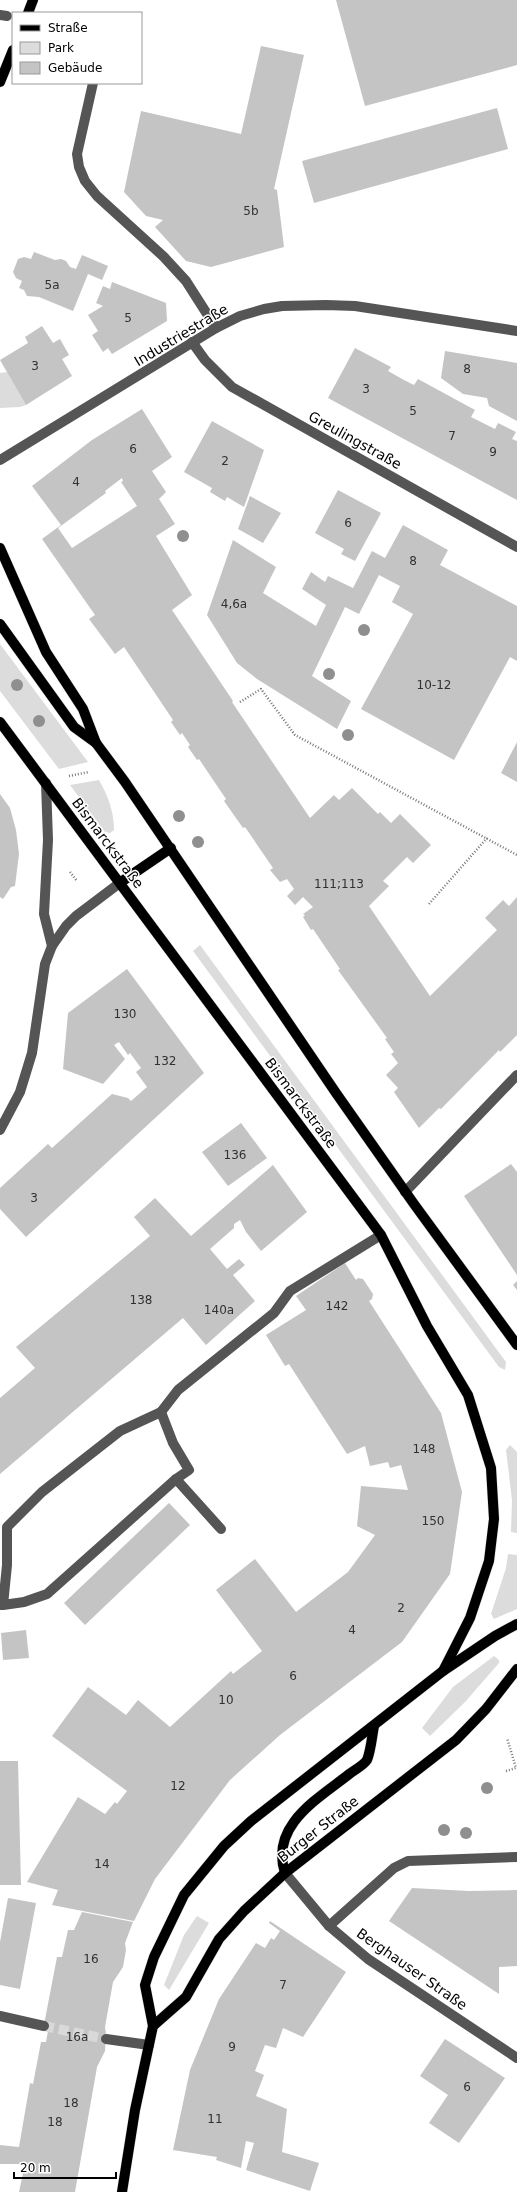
<svg xmlns="http://www.w3.org/2000/svg" width="517" height="2192" font-family="'DejaVu Sans',sans-serif">
<style>
.green{fill:#dcdcdc}
.building{fill:#c4c4c4;fill-rule:evenodd}
.lines{fill:none;stroke-linecap:round;stroke-linejoin:round}
.minor-tunnel{stroke:#d9d9d9;stroke-width:10;stroke-dasharray:10 5;stroke-linecap:butt}
.major-casing{stroke:#dbdbdb;stroke-width:11}
.path{stroke:#777;stroke-width:2.5;stroke-dasharray:1 2;stroke-linecap:butt}
.minor{stroke:#555;stroke-width:10}
.major{stroke:#000;stroke-width:10}
.tree{fill:#8f8f8f}
.labels{text-anchor:middle;stroke-width:3;stroke-linejoin:round;paint-order:stroke}
.number-label{font-size:12px;fill:#313131}
.street-label{font-size:14px;fill:#000;stroke:#fff}
</style>
<rect width="100%" height="100%" fill="#fff"/>
<g class="green">
<polygon points="7,372 26,405 20,407 0,408 0,373"/>
<polygon points="0,644 88,762 59,769 0,691"/>
<path d="M 99,780 C 108,796 114,812 114,830 L 110,833 L 105,832 L 70,785 Z"/>
<polygon points="200,945 506,1362 505,1370 499,1367 193,951"/>
<polygon points="510,1445 517,1452 517,1533 511,1532 512,1500 506,1450"/>
<polygon points="508,1554 517,1555 517,1609 494,1619 491,1614 506,1568"/>
<polygon points="494,1656 499,1660 499,1663 465,1702 430,1736 422,1728 453,1687"/>
<polygon points="197,1916 209,1923 169,1990 164,1985 184,1935"/>
</g>
<g class="building">
<polygon points="336,0 517,0 517,65 365,106"/>
<polygon points="261,46 304,55 274,189 277,190 284,247 211,267 186,261 155,227 163,220 146,216 124,192 141,111 241,134"/>
<polygon points="497,108 508,149 314,203 302,161"/>
<polygon points="34,252 55,260 61,259 66,261 70,267 76,269 82,255 108,266 102,280 88,274 73,311 39,297 27,296 24,290 19,288 22,281 16,278 13,272 18,259 24,257 31,259"/>
<polygon points="112,282 166,303 167,321 112,354 108,348 103,352 92,335 98,331 88,315 103,306 96,303 103,286 110,289"/>
<polygon points="42,326 53,343 60,339 69,355 62,359 72,376 26,405 0,360 28,343 25,337"/>
<polygon points="355,348 391,367 388,371 404,380 414,385 418,379 475,410 471,417 495,429 498,423 516,432 512,439 517,441 517,500 328,398"/>
<polygon points="445,351 517,363 517,421 489,406 487,398 463,394 441,378"/>
<path d="M 142,409 L 172,457 L 152,471 L 166,492 L 159,499 L 175,524 L 156,536 L 192,595 L 172,610 L 233,701 L 232,702 L 310,818 L 334,795 L 339,800 L 352,788 L 378,814 L 380,812 L 391,823 L 400,814 L 431,845 L 413,863 L 407,857 L 383,881 L 389,886 L 369,906 L 430,996 L 497,930 L 485,918 L 503,900 L 509,906 L 517,897 L 517,1035 L 500,1052 L 499,1050 L 441,1109 L 439,1108 L 419,1128 L 394,1092 L 398,1088 L 386,1075 L 398,1063 L 391,1054 L 394,1052 L 385,1039 L 387,1038 L 338,970 L 340,969 L 313,929 L 311,930 L 303,917 L 305,915 L 303,914 L 313,907 L 303,897 L 295,905 L 287,896 L 294,889 L 287,879 L 280,882 L 270,870 L 273,868 L 245,827 L 243,828 L 224,801 L 226,799 L 199,759 L 197,760 L 188,747 L 190,745 L 182,733 L 180,735 L 171,722 L 173,720 L 124,647 L 115,654 L 89,619 L 95,615 L 42,539 L 61,525 L 32,486 L 92,440 ZM 122,478 L 123,481 L 121,482 L 137,506 L 72,548 L 58,528 L 106,493 L 105,491 Z"/>
<polygon points="212,421 264,450 244,507 227,497 225,501 210,492 212,488 184,472"/>
<polygon points="338,490 381,513 355,561 341,554 344,549 315,533"/>
<polygon points="250,496 281,513 263,543 238,529"/>
<polygon points="403,525 448,550 440,565 517,606 517,661 510,657 454,760 361,709 413,614 392,602 400,586 379,575 359,614 345,607 312,676 351,701 337,729 257,679 237,663 207,615 233,540 276,567 263,593 316,626 326,605 302,589 311,572 325,582 328,576 353,588 372,551 385,558"/>
<polygon points="517,742 517,782 501,773"/>
<polygon points="0,794 10,808 16,830 19,854 15,886 11,887 3,899 0,897"/>
<polygon points="127,969 204,1073 26,1237 0,1209 0,1188 48,1144 52,1148 112,1094 128,1098 131,1101 147,1087 136,1072 141,1068 130,1053 128,1055 119,1042 114,1045 125,1059 103,1084 63,1069 68,1013"/>
<polygon points="241,1123 267,1158 228,1186 202,1152"/>
<polygon points="511,1164 517,1172 517,1275 464,1196"/>
<polygon points="273,1165 307,1212 261,1251 246,1232 240,1220 234,1224 234,1228 210,1249 227,1269 239,1259 245,1265 233,1275 255,1301 206,1345 183,1318 0,1474 0,1398 35,1368 16,1347 150,1236 134,1217 155,1198 191,1236"/>
<polygon points="345,1263 356,1280 358,1278 363,1279 373,1294 372,1299 369,1301 441,1413 462,1492 450,1574 402,1642 280,1735 230,1780 155,1879 134,1921 52,1905 58,1890 27,1882 78,1797 105,1814 115,1802 117,1804 127,1791 52,1736 88,1687 126,1715 138,1700 170,1727 231,1671 233,1674 262,1651 216,1590 255,1559 296,1612 348,1572 375,1535 357,1526 361,1486 408,1490 401,1465 390,1468 388,1462 370,1466 365,1446 347,1454 289,1364 285,1366 266,1335 306,1310 296,1296"/>
<polygon points="517,1281 517,1290 513,1285"/>
<polygon points="169,1503 190,1525 85,1625 64,1603"/>
<polygon points="26,1630 29,1658 3,1660 1,1633"/>
<polygon points="0,1761 18,1761 21,1885 0,1885"/>
<polygon points="412,1888 469,1891 517,1890 517,1966 499,1967 499,1994 389,1921"/>
<polygon points="8,1898 36,1903 20,1989 0,1985 0,1942"/>
<polygon points="82,1912 133,1922 125,1943 126,1950 123,1967 113,1982 105,2027 106,2034 105,2051 97,2067 75,2192 19,2192 25,2164 0,2164 0,2145 19,2147 30,2083 33,2084 41,2042 46,2042 48,2031 43,2030 57,1957 62,1957 68,1930 74,1930"/>
<polygon points="270,1921 346,1972 303,2037 283,2028 276,2048 265,2045 255,2071 264,2075 256,2096 287,2109 282,2152 319,2163 310,2191 246,2170 254,2143 246,2141 241,2168 216,2160 217,2157 173,2150 190,2070 219,1999 256,1943 265,1948 271,1938 274,1940 280,1931 269,1923"/>
<polygon points="445,2039 505,2078 459,2143 429,2123 448,2095 420,2076"/>
</g>
<g class="lines">
<polyline class="minor-tunnel" points="44,2026 106,2039"/>
<defs>
<g id="major">
<polyline points="28,13 33,0"/>
<polyline points="0,82 13,50"/>
<polyline points="0,548 46,652 83,709 96,743"/>
<polyline points="0,624 74,727 96,743 125,782 336,1093 414,1204 517,1345"/>
<polyline points="0,722 381,1235 427,1326 468,1395 491,1468 494,1519 489,1561 470,1618 443,1671"/>
<polyline points="121,882 171,848"/>
<path d="M 285,1873 C 270,1826 316,1800 348,1775 C 353,1771 364,1765 367,1760 C 371,1750 372,1736 374,1726"/>
<polyline points="153,2026 186,1997 219,1939 244,1911 285,1873 456,1740 486,1709 517,1669"/>
<polyline points="122,2192 135,2110 153,2026 145,1985 154,1957 184,1895 224,1846 251,1821 443,1671 495,1636 517,1624"/>
</g>
</defs>
<use href="#major" class="major-casing"/>
<g class="path">
<polyline points="240,702 261,689 295,735 517,855"/>
<polyline points="69,776 89,772"/>
<polyline points="70,872 77,881"/>
<polyline points="429,904 487,838"/>
<polyline points="506,1771 516,1768 507,1738"/>
</g>
<g class="minor">
<polyline points="0,15 7,16"/>
<polyline points="93,83 77,154 79,167 85,181 97,196 164,257 186,281 216,328"/>
<polyline points="192,342 205,360 232,387 517,547"/>
<polyline points="0,460 216,328 240,316 264,309 282,306 326,305 355,306 517,331"/>
<polyline points="46,783 48,840 44,914 52,946"/>
<polyline points="0,1130 20,1092 32,1053 45,964 52,946 66,926 76,916 121,882"/>
<polyline points="405,1192 517,1075"/>
<polyline points="161,1412 178,1390 274,1313 290,1291 381,1235"/>
<polyline points="176,1479 221,1529"/>
<polyline points="0,1605 3,1605 24,1602 47,1594 176,1479 189,1470 173,1443 161,1412 120,1431 42,1492 7,1527 7,1565 3,1605"/>
<polyline points="285,1873 329,1926 368,1959 517,2058"/>
<polyline points="329,1926 394,1868 408,1861 517,1857"/>
<polyline points="0,2016 44,2026"/>
<polyline points="106,2039 149,2045"/>
</g>
<use href="#major" class="major"/>
</g>
<g class="tree">
<circle cx="183" cy="536" r="6"/>
<circle cx="364" cy="630" r="6"/>
<circle cx="329" cy="674" r="6"/>
<circle cx="17" cy="685" r="6"/>
<circle cx="39" cy="721" r="6"/>
<circle cx="348" cy="735" r="6"/>
<circle cx="179" cy="816" r="6"/>
<circle cx="198" cy="842" r="6"/>
<circle cx="487" cy="1788" r="6"/>
<circle cx="444" cy="1830" r="6"/>
<circle cx="466" cy="1833" r="6"/>
</g>
<g class="labels">
<g class="number-label">
<text x="251" y="215">5b</text>
<text x="52" y="289">5a</text>
<text x="128" y="322">5</text>
<text x="35" y="370">3</text>
<text x="467" y="373">8</text>
<text x="366" y="393">3</text>
<text x="413" y="415">5</text>
<text x="452" y="440">7</text>
<text x="133" y="453">6</text>
<text x="493" y="456">9</text>
<text x="225" y="465">2</text>
<text x="76" y="486">4</text>
<text x="348" y="527">6</text>
<text x="413" y="565">8</text>
<text x="234" y="608">4,6a</text>
<text x="434" y="689">10-12</text>
<text x="339" y="888">111;113</text>
<text x="125" y="1018">130</text>
<text x="165" y="1065">132</text>
<text x="235" y="1159">136</text>
<text x="34" y="1202">3</text>
<text x="141" y="1304">138</text>
<text x="337" y="1310">142</text>
<text x="219" y="1314">140a</text>
<text x="424" y="1453">148</text>
<text x="433" y="1525">150</text>
<text x="401" y="1612">2</text>
<text x="352" y="1634">4</text>
<text x="293" y="1680">6</text>
<text x="226" y="1704">10</text>
<text x="178" y="1790">12</text>
<text x="102" y="1868">14</text>
<text x="91" y="1963">16</text>
<text x="283" y="1989">7</text>
<text x="77" y="2041">16a</text>
<text x="232" y="2051">9</text>
<text x="467" y="2091">6</text>
<text x="71" y="2107">18</text>
<text x="215" y="2123">11</text>
<text x="55" y="2126">18</text>
</g>
<g class="street-label">
<text transform="translate(181 335) rotate(-31)" y="5">Industriestraße</text>
<text transform="translate(355 440) rotate(29)" y="5">Greulingstraße</text>
<text transform="translate(108 843) rotate(53)" y="5">Bismarckstraße</text>
<text transform="translate(301 1103) rotate(53)" y="5">Bismarckstraße</text>
<text transform="translate(318 1829) rotate(-38)" y="5">Burger Straße</text>
<text transform="translate(412 1969) rotate(35)" y="5">Berghauser Straße</text>
</g>
</g>
<rect x="12" y="12" width="130" height="72" fill="#ffffff" stroke="#999999"/>
<rect x="20" y="25" width="20" height="6" fill="#000000" stroke="#999999"/>
<text x="48" y="32" font-size="12" fill="#000000">Straße</text>
<rect x="20" y="42" width="20" height="12" fill="#dcdcdc" stroke="#999999"/>
<text x="48" y="52" font-size="12" fill="#000000">Park</text>
<rect x="20" y="62" width="20" height="12" fill="#c4c4c4" stroke="#999999"/>
<text x="48" y="72" font-size="12" fill="#000000">Gebäude</text>
<path d="M14 2172v6h102v-6" fill="none" stroke="#000000" stroke-width="2"/>
<text x="20" y="2172" font-size="12" fill="#000000" stroke="#ffffff" stroke-width="3" paint-order="stroke">20 m</text>
</svg>
